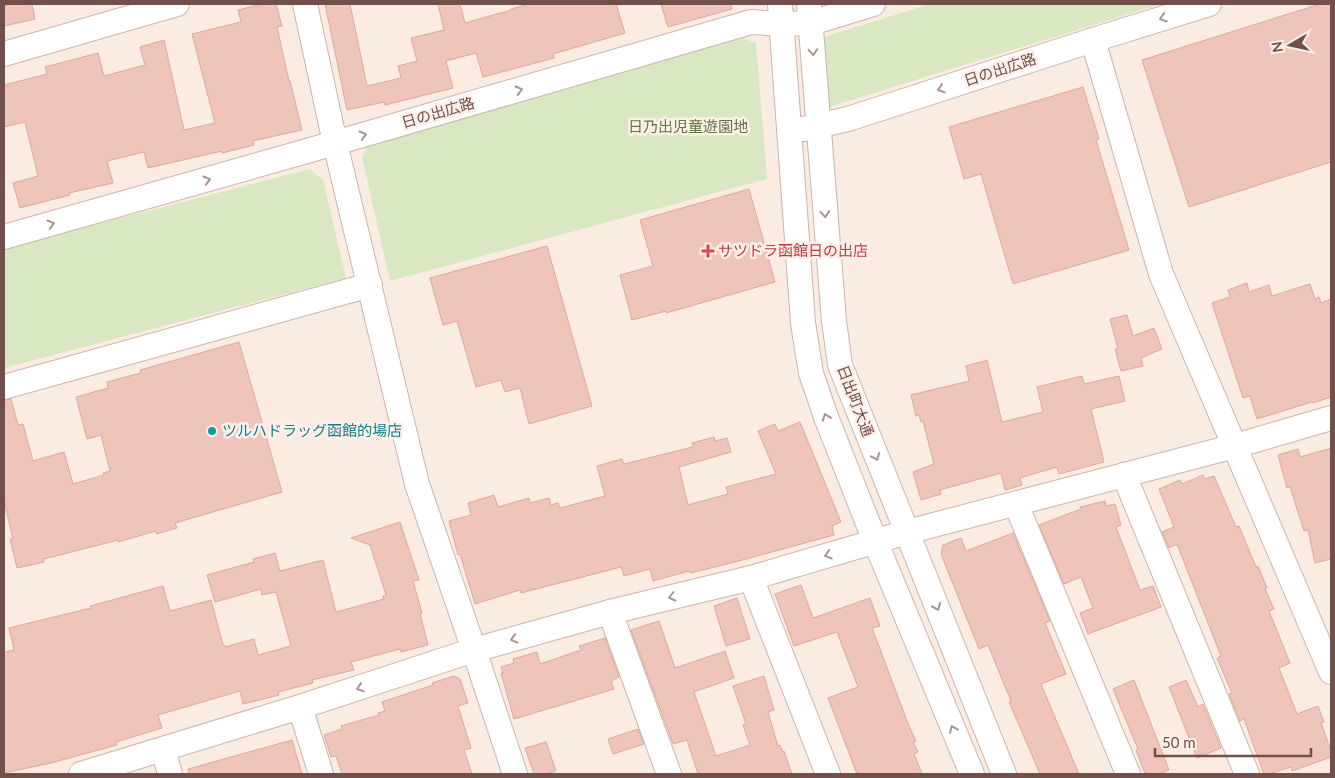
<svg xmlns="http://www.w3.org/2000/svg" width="1335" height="778" font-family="Lato,'Noto Sans JP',sans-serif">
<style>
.green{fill:#d9e7c2}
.building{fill:#efc4bb;stroke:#e0a79d}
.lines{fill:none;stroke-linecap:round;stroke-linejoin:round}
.minor-casing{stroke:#cdb4ad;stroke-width:26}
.minor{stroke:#fff;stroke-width:24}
.oneway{stroke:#aa9592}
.health-dot{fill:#e0444e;stroke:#fef0e8;stroke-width:2}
.culture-dot{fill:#0f9aa8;stroke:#fef0e8;stroke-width:2}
.labels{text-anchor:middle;stroke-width:5;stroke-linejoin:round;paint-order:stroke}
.street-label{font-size:15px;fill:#714f4a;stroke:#fef0e8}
.park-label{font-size:15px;fill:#5e7643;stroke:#fef0e8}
.health-label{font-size:15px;fill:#be3a42;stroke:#fef0e8;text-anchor:start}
.culture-label{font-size:15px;fill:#0d838f;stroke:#fef0e8;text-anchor:start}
</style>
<rect width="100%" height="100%" fill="#fbece2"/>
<g class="green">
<polygon points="930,4 1161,4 829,107 824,37"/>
<polygon points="743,38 756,43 767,179 390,281 362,157 369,143"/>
<polygon points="310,169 323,180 346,278 4,368 4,248"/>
</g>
<g class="building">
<polygon points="4,4 32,4 35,19 4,26"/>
<polygon points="262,4 276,4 282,26 277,27 289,81 290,81 302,130 253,141 254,145 222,153 222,151 148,168 144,152 107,161 113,183 69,193 70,195 20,208 13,183 38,176 25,122 4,127 4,85 47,74 45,67 98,53 104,76 145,65 140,47 164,40 184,130 215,123 192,34 241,22 238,10"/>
<polygon points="325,4 350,4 367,86 401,78 398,66 417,61 411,38 444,30 438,4 460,4 465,23 511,10 511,9 529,4 616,4 625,33 553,54 554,58 483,77 476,53 446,61 453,88 385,105 384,102 347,110"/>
<polygon points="661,4 731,4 732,9 668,27"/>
<polygon points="1320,4 1331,4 1331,162 1189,207 1142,60"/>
<polygon points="1083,87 1099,139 1096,140 1129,250 1013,284 981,174 964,179 949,127"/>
<polygon points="749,189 775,282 666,313 666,311 632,320 620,275 653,266 640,220"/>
<polygon points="547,246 592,406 529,424 520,388 505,392 501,380 476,387 457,321 443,325 430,278"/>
<polygon points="1247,283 1249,292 1269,285 1272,296 1310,284 1315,299 1319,297 1321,303 1331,299 1331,397 1313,403 1312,402 1257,419 1250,396 1243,398 1212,303 1230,297 1228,290"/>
<polygon points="1127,315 1133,336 1154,328 1162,349 1141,358 1143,366 1121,371 1115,349 1118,349 1110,319"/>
<polygon points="239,342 282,492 175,523 177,528 156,534 156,531 118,542 118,540 44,559 44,562 17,568 10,539 13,539 4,501 4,400 11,399 18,425 23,424 33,461 64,452 73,484 104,475 103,473 110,471 101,435 87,439 76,397 108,388 107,382 141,373 140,370"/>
<polygon points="987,360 1002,422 1043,412 1037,387 1082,376 1084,384 1119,376 1125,401 1091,409 1104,462 1059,474 1057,467 1020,478 1022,485 1005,490 1001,473 940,490 941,494 921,500 913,472 934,464 923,421 921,422 919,415 916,416 911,395 969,381 966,366"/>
<polygon points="800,422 841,522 832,526 834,535 735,562 690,573 689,571 653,581 650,569 624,576 621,567 521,593 520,590 475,604 460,554 458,555 449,521 471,515 468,503 494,495 498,507 529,498 530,503 549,498 551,505 558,503 560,508 605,496 597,466 622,459 624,464 693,447 692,443 714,437 715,441 727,438 731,452 679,467 688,505 728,494 726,487 776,474 758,431 775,424 778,431"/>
<polygon points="1331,448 1331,559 1315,563 1308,530 1304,531 1290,487 1287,488 1278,455 1298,449 1300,457"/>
<polygon points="1203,475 1205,479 1214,476 1236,527 1239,526 1256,567 1258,566 1267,588 1265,589 1274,609 1269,611 1290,663 1279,668 1297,714 1318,706 1324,722 1321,723 1331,751 1331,757 1292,771 1291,767 1269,774 1264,774 1244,719 1240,721 1229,694 1232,693 1217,658 1221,656 1177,544 1169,548 1162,532 1174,527 1159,489 1180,480 1182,484"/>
<polygon points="1105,501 1106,506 1115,504 1121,525 1116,527 1140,590 1153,586 1161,607 1088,634 1080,613 1093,608 1081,577 1064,584 1039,525 1081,509 1080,507"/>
<polygon points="400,522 419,580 413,581 422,613 420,613 428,645 401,652 400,649 351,662 354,670 312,680 313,683 278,692 279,695 243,704 240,691 158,715 162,728 116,742 117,745 51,763 4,773 4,652 14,650 9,628 91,608 90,606 163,586 170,611 211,600 223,645 224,645 225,647 254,639 258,655 291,646 276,592 262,595 261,589 215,602 207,575 254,562 253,559 275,553 280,571 323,560 336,612 384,599 383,596 386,595 370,545 351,538"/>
<polygon points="1013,533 1050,621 1045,623 1066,674 1041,684 1079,774 1040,774 1009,702 1011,701 988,645 979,649 941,554 943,545 961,538 966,551"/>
<polygon points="801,585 813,618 870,598 880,626 872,628 909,726 916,741 913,742 918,752 914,754 922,774 857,774 828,698 858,687 837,632 794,646 775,594"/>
<polygon points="737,598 750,639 726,646 714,606"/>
<polygon points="659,621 675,668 725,651 734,678 694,692 716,756 750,745 743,725 746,724 733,686 764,676 774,710 768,712 778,746 780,745 783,752 784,751 792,774 698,774 687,740 673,744 631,630"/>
<polygon points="605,638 619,677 611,681 614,689 514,719 501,673 503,673 501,667 514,663 513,659 537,652 540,664 581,650 579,646"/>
<polygon points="454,676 460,679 468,703 458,706 471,748 464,750 472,774 342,774 336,756 331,757 324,735 342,729 341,726 379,715 378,713 385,711 382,702 433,685 432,683"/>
<polygon points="1134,680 1169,770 1159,774 1145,774 1136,750 1138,749 1113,689"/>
<polygon points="1186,680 1198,707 1203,704 1221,748 1197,758 1169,687"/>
<polygon points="638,729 644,744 613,754 608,739"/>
<polygon points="292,740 302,774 189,774 188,769"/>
<polygon points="546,742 556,771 546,774 534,774 525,748"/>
</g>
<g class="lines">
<defs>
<g id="minor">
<polyline points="305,4 335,143 417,484 474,650 515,774"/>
<polyline points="780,4 803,323 811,373 826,417 875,541 972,774"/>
<polyline points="809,4 834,321 840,365 1004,774"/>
<polyline points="1093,40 1161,274 1331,672"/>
<polyline points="4,54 177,4"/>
<polyline points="803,129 848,119 1093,40 1209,4"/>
<polyline points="4,237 335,143 751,22 782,24 811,23 873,4"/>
<polyline points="4,387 370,285"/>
<polyline points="1124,475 1247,774"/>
<polyline points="1016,504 1128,774"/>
<polyline points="751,578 828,774"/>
<polyline points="610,612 669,774"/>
<polyline points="300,707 321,774"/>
<polyline points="163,749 170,774"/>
<polyline points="81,774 300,707 474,650 610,612 751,578 907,532 1235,446 1331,418"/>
</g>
</defs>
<use href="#minor" class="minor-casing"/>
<use href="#minor" class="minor"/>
</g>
<defs><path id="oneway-chevron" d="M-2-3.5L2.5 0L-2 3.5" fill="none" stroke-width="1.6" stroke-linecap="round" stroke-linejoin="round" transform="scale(1.25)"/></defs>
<g class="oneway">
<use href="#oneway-chevron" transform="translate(1163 18) rotate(163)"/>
<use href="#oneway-chevron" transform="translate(813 52) rotate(86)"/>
<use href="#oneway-chevron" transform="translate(941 89) rotate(162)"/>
<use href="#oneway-chevron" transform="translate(519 90) rotate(-16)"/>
<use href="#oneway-chevron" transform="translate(363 135) rotate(-16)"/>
<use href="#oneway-chevron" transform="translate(207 180) rotate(-16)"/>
<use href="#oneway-chevron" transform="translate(825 214) rotate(85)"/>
<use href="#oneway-chevron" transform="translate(51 224) rotate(-16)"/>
<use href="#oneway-chevron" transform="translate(826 417) rotate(-110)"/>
<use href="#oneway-chevron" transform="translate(876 457) rotate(68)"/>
<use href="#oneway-chevron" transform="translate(828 555) rotate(164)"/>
<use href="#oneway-chevron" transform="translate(672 597) rotate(166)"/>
<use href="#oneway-chevron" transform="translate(937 607) rotate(68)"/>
<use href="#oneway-chevron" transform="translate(514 639) rotate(165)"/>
<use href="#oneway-chevron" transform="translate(360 688) rotate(162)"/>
<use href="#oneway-chevron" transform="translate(953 729) rotate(-113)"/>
</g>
<path class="health-dot" d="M705.5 243.5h5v5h5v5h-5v5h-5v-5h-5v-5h5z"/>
<circle class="culture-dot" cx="212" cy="431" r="5"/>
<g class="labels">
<g class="street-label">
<text transform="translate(1000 70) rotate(-18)" y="5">日の出広路</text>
<text transform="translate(438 113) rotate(-16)" y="5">日の出広路</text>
<text transform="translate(855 401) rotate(69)" y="5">日出町大通</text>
</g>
<g class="park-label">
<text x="688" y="132">日乃出児童遊園地</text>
</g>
<g class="health-label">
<text x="718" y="256">サツドラ函館日の出店</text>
</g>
<g class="culture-label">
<text x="222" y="436">ツルハドラッグ函館的場店</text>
</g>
</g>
<rect width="1335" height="778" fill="none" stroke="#714f4a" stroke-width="10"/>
<g transform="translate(1290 45) rotate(261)" stroke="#fef0e8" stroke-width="4" paint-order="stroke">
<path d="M0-4L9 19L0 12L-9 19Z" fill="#714f4a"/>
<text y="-8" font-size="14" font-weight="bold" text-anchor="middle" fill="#714f4a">N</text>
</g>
<path d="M1155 748v8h156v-8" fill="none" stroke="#714f4a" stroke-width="2.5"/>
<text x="1162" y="748" font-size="15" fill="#714f4a" stroke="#fef0e8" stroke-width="4" paint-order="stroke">50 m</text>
</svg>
